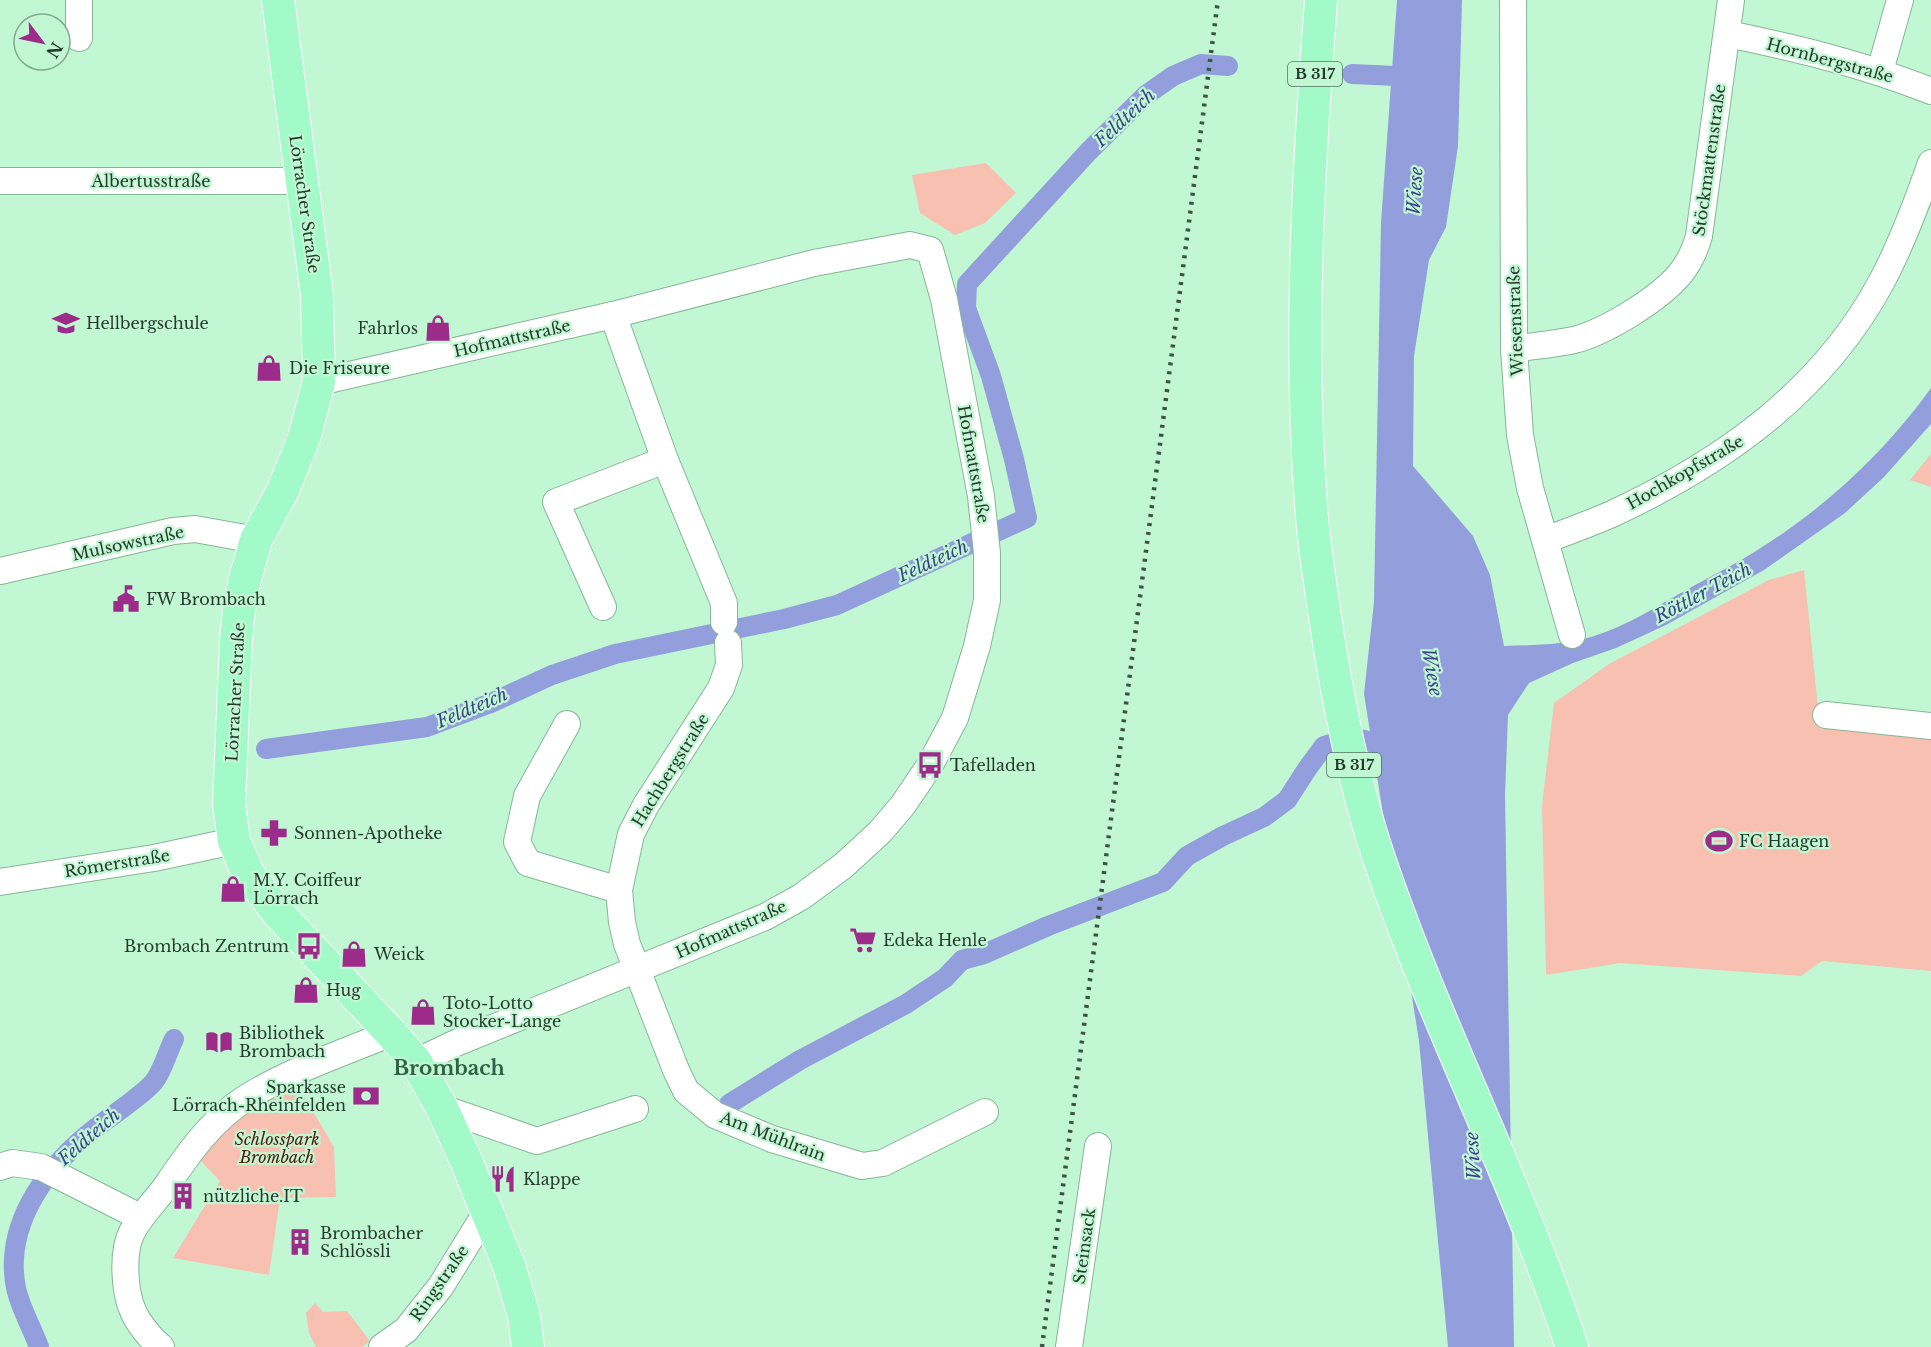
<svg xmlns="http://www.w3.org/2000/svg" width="1931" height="1347" font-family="'Libre Baskerville',serif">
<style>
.green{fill:#f8c0b1}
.water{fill:#939fdc}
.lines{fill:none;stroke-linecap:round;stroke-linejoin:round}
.canal{stroke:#939fdc;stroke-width:20}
.minor-casing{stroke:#84b796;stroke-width:28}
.major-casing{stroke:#fff;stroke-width:34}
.minor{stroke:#fff;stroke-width:26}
.major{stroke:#a3fac9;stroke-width:32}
.rail{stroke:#3a5343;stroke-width:4.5;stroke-dasharray:3 6;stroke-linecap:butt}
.labels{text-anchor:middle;stroke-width:4.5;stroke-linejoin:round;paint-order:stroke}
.shield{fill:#c2f7d4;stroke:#54735f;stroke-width:1.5}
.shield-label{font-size:15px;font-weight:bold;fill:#253a2d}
.street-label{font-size:16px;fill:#253a2d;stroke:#c2f7d4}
.poi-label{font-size:16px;fill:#253a2d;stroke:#c2f7d4;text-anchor:start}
.park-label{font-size:16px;font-style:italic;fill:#561706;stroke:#c2f7d4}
.water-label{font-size:18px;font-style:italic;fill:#3b428b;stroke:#c2f7d4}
.quarter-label{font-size:20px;font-weight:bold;fill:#306144;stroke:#c2f7d4}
</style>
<rect width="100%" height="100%" fill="#c2f7d4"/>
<g class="green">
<polygon points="986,163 1016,193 985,223 955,235 920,213 912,175"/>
<polygon points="1931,454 1931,487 1910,480"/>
<polygon points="1804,570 1819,718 1931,737 1931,971 1822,961 1801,976 1620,963 1546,975 1542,806 1554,703 1609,664 1769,580"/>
<polygon points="295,1081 334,1147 336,1197 280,1198 269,1275 173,1258 220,1181 194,1154 230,1118"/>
<polygon points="315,1303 323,1312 347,1311 370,1341 362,1347 316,1347 309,1333 306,1313"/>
</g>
<path class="water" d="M 1397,0 L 1462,0 L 1458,146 L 1446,227 L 1429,260 L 1414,356 L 1413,466 L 1473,536 L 1490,575 L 1504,646 C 1534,645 1565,645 1594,636 C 1627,626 1657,606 1688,589 C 1711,576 1736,564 1759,549 C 1825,508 1886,451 1931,388 L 1931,424 L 1884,477 L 1845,513 L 1764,570 L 1666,625 L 1616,648 L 1573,663 L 1529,683 L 1508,715 L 1505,795 L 1514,1347 L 1448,1347 L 1419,1041 L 1364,694 L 1374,602 L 1381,223 Z"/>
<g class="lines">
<g class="canal">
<polyline points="1352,74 1418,77"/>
<polyline points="266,749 427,727 491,703 552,675 615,654 784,619 837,605 1027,518 1014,459 991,376 966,308 967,284 1089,151 1146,95 1173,76 1201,64 1228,66"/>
<polyline points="729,1104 800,1060 906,1004 945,978 962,960 984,954 1048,926 1163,882 1187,856 1223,836 1264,817 1287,800 1307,769 1324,746 1353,737 1378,744 1394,736"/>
<path d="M 39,1347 C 32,1328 20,1307 16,1288 C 4,1227 43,1172 87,1135 C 108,1117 133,1103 152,1084 C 161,1075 168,1051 174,1039"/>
</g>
<defs>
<g id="minor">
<polyline points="1513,0 1514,349 1520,435 1530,488 1572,635"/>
<path d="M 1728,34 C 1800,49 1862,64 1931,91"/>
<polyline points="79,38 79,0"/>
<polyline points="1880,71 1900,0"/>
<polyline points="0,181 302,181"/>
<polyline points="613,315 665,460 724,603 724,622"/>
<path d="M 1514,349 C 1534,346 1555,344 1574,340 C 1606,332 1659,299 1680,274 C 1690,262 1695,250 1699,236 L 1731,0"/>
<polyline points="319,382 613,315 814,263 910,245 930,250 944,299 981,496 987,553 987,600 977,646 955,718 930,765 903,805 880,832 843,866 801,897 765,917 456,1043 416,1062"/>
<path d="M 1546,540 C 1569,531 1592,523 1614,513 C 1725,461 1823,391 1882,281 C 1902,243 1917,203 1931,163"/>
<polyline points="0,571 173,531 195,529 256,540"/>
<polyline points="603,607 556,502 665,460"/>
<polyline points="728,643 729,665 721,688 646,805 631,834 619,890 622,922 627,944 676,1070 686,1091 715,1115 772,1139 862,1166 883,1163 985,1112"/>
<polyline points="1826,715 1931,726"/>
<polyline points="567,724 527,796 517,842 528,863 619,890"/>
<polyline points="0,882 154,858 234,841"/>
<polyline points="442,1108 537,1141 635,1109"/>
<polyline points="0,1167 12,1163 41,1167 140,1217"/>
<path d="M 161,1347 C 151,1339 138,1323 133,1311 C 124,1291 122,1251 132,1232 C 141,1214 156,1201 167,1185 C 190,1151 212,1120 246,1098 C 291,1070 343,1053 391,1033"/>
<polyline points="382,1347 406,1330 441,1286 487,1211"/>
<polyline points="1069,1347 1098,1146"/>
</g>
<g id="major">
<polyline points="278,0 317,295 319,382 304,438 283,490 256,540 245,579 239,609 236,640 229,804 234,841 248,873 278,913 391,1033 416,1062 442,1108 465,1158 510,1268 524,1316 528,1347"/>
<path d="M 1321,0 C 1308,172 1298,345 1312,517 C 1316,563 1324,609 1331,655 C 1342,719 1355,784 1375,846 C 1431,1017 1516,1176 1572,1347"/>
</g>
</defs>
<use href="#minor" class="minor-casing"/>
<use href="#major" class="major-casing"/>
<use href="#minor" class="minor"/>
<use href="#major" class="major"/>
<polyline class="rail" points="1042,1347 1218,0"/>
</g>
<defs>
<symbol id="school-bare" viewBox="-9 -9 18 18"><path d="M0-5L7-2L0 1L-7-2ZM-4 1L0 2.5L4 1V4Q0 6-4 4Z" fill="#9c2b89" stroke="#c2f7d4" stroke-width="2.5" paint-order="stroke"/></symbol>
<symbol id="shop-bare" viewBox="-9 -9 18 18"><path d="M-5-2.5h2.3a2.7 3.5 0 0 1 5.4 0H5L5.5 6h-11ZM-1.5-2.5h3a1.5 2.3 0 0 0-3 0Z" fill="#9c2b89" stroke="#c2f7d4" stroke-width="2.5" paint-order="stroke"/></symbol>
<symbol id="civic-bare" viewBox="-9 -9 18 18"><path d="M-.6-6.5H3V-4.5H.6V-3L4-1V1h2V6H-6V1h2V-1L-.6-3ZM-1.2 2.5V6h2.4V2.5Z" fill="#9c2b89" stroke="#c2f7d4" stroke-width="2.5" paint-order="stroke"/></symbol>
<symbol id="bus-bare" viewBox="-9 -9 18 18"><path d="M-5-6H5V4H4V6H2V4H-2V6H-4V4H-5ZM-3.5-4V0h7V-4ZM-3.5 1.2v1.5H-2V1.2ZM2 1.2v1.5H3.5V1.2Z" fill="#9c2b89" stroke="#c2f7d4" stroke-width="2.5" paint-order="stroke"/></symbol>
<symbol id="pharmacy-bare" viewBox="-9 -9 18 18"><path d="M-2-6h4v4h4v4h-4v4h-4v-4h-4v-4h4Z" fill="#9c2b89" stroke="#c2f7d4" stroke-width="2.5" paint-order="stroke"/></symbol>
<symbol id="stadium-bare" viewBox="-9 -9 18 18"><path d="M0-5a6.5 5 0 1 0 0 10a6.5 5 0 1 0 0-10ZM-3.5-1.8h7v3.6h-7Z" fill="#9c2b89" stroke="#c2f7d4" stroke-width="2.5" paint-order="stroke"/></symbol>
<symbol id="supermarket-bare" viewBox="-9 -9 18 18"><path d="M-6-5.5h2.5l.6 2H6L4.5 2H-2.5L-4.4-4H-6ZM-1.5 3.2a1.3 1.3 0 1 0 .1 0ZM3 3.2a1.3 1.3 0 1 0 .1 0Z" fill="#9c2b89" stroke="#c2f7d4" stroke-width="2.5" paint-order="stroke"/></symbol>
<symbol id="library-bare" viewBox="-9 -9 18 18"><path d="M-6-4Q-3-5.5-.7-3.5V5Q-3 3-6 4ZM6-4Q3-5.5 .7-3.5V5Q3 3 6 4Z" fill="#9c2b89" stroke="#c2f7d4" stroke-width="2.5" paint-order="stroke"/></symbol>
<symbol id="bank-bare" viewBox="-9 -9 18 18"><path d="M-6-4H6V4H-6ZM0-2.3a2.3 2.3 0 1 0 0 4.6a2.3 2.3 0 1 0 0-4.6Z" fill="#9c2b89" stroke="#c2f7d4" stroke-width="2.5" paint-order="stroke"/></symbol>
<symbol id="restaurant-bare" viewBox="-9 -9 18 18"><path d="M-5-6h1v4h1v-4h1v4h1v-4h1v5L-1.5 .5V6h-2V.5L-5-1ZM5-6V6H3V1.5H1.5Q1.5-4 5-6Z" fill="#9c2b89" stroke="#c2f7d4" stroke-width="2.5" paint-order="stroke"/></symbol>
<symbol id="building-bare" viewBox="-9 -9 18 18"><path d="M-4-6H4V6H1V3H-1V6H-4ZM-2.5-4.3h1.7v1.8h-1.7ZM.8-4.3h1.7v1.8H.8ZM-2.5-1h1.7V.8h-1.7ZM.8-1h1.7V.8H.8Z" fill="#9c2b89" stroke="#c2f7d4" stroke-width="2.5" paint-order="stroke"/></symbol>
</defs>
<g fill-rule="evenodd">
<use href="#school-bare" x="47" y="304" width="38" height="38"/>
<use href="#shop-bare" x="419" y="309" width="38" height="38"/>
<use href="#shop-bare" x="250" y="349" width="38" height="38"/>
<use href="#civic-bare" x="107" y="580" width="38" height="38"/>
<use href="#bus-bare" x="911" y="746" width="38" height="38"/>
<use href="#pharmacy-bare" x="255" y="814" width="38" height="38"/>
<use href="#stadium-bare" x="1700" y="822" width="38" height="38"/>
<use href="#shop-bare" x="214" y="870" width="38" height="38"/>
<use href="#supermarket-bare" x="844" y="921" width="38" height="38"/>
<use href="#bus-bare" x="290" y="927" width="38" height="38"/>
<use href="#shop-bare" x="335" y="935" width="38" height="38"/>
<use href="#shop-bare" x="287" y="971" width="38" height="38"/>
<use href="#shop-bare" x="404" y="993" width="38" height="38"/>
<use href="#library-bare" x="200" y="1023" width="38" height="38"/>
<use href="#bank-bare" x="347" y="1077" width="38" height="38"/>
<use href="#restaurant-bare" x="484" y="1160" width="38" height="38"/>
<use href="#building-bare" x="164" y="1177" width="38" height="38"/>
<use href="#building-bare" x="281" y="1223" width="38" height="38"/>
</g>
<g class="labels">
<g class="shield">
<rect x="1288" y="62" width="54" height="24" rx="4.5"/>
<rect x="1327" y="753" width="54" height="24" rx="4.5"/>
</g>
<g class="shield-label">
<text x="1315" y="79">B 317</text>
<text x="1354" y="770">B 317</text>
</g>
<g class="street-label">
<text transform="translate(1830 60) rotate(15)" y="6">Hornbergstraße</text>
<text transform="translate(1709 160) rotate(-82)" y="6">Stöckmattenstraße</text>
<text x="151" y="187">Albertusstraße</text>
<text transform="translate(305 204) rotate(82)" y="6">Lörracher Straße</text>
<text transform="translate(1515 321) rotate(-92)" y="6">Wiesenstraße</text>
<text transform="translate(512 338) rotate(-13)" y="6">Hofmattstraße</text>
<text transform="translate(974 464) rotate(80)" y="6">Hofmattstraße</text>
<text transform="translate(1685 472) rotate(-30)" y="6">Hochkopfstraße</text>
<text transform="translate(128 543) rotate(-12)" y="6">Mulsowstraße</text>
<text transform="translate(235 692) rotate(-87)" y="6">Lörracher Straße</text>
<text transform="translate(670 770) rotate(-58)" y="6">Hachbergstraße</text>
<text transform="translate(117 863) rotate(-9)" y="6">Römerstraße</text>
<text transform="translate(731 929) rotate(-24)" y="6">Hofmattstraße</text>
<text transform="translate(773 1136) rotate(21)" y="6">Am Mühlrain</text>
<text transform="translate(1084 1246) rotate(-82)" y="6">Steinsack</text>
<text transform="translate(439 1283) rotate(-55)" y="6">Ringstraße</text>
</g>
<g class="poi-label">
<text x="86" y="329">Hellbergschule</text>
<text x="418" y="334" text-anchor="end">Fahrlos</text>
<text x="289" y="374">Die Friseure</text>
<text x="146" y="605">FW Brombach</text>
<text x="950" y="771">Tafelladen</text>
<text x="294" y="839">Sonnen-Apotheke</text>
<text x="1739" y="847">FC Haagen</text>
<text x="253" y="886">M.Y. Coiffeur<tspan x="253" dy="18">Lörrach</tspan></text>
<text x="883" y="946">Edeka Henle</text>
<text x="289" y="952" text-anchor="end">Brombach Zentrum</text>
<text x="374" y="960">Weick</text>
<text x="326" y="996">Hug</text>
<text x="443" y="1009">Toto-Lotto<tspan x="443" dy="18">Stocker-Lange</tspan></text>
<text x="239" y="1039">Bibliothek<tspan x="239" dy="18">Brombach</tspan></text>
<text x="346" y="1093" text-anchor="end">Sparkasse<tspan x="346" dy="18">Lörrach-Rheinfelden</tspan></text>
<text x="523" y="1185">Klappe</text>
<text x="203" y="1202">nützliche.IT</text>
<text x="320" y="1239">Brombacher<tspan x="320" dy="18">Schlössli</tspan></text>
</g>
<g class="park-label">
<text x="277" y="1145">Schlosspark<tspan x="277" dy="18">Brombach</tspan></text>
</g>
<g class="water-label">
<text transform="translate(1125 118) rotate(-43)" y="6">Feldteich</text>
<text transform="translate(1415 191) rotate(-86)" y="6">Wiese</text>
<text transform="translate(933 561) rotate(-25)" y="6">Feldteich</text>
<text transform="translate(1703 593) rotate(-28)" y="6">Röttler Teich</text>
<text transform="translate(1432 672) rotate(80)" y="6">Wiese</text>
<text transform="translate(472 708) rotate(-23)" y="6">Feldteich</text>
<text transform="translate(89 1137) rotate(-41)" y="6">Feldteich</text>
<text transform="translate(1473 1156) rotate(-93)" y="6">Wiese</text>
</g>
<g class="quarter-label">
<text x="449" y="1075">Brombach</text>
</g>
</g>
<g transform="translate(42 42) rotate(122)"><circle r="28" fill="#c2f7d4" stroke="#83ab91" stroke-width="1.5"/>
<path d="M0-4.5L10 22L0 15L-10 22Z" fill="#9c2b89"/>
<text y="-9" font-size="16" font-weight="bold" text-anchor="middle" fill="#253a2d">N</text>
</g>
</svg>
